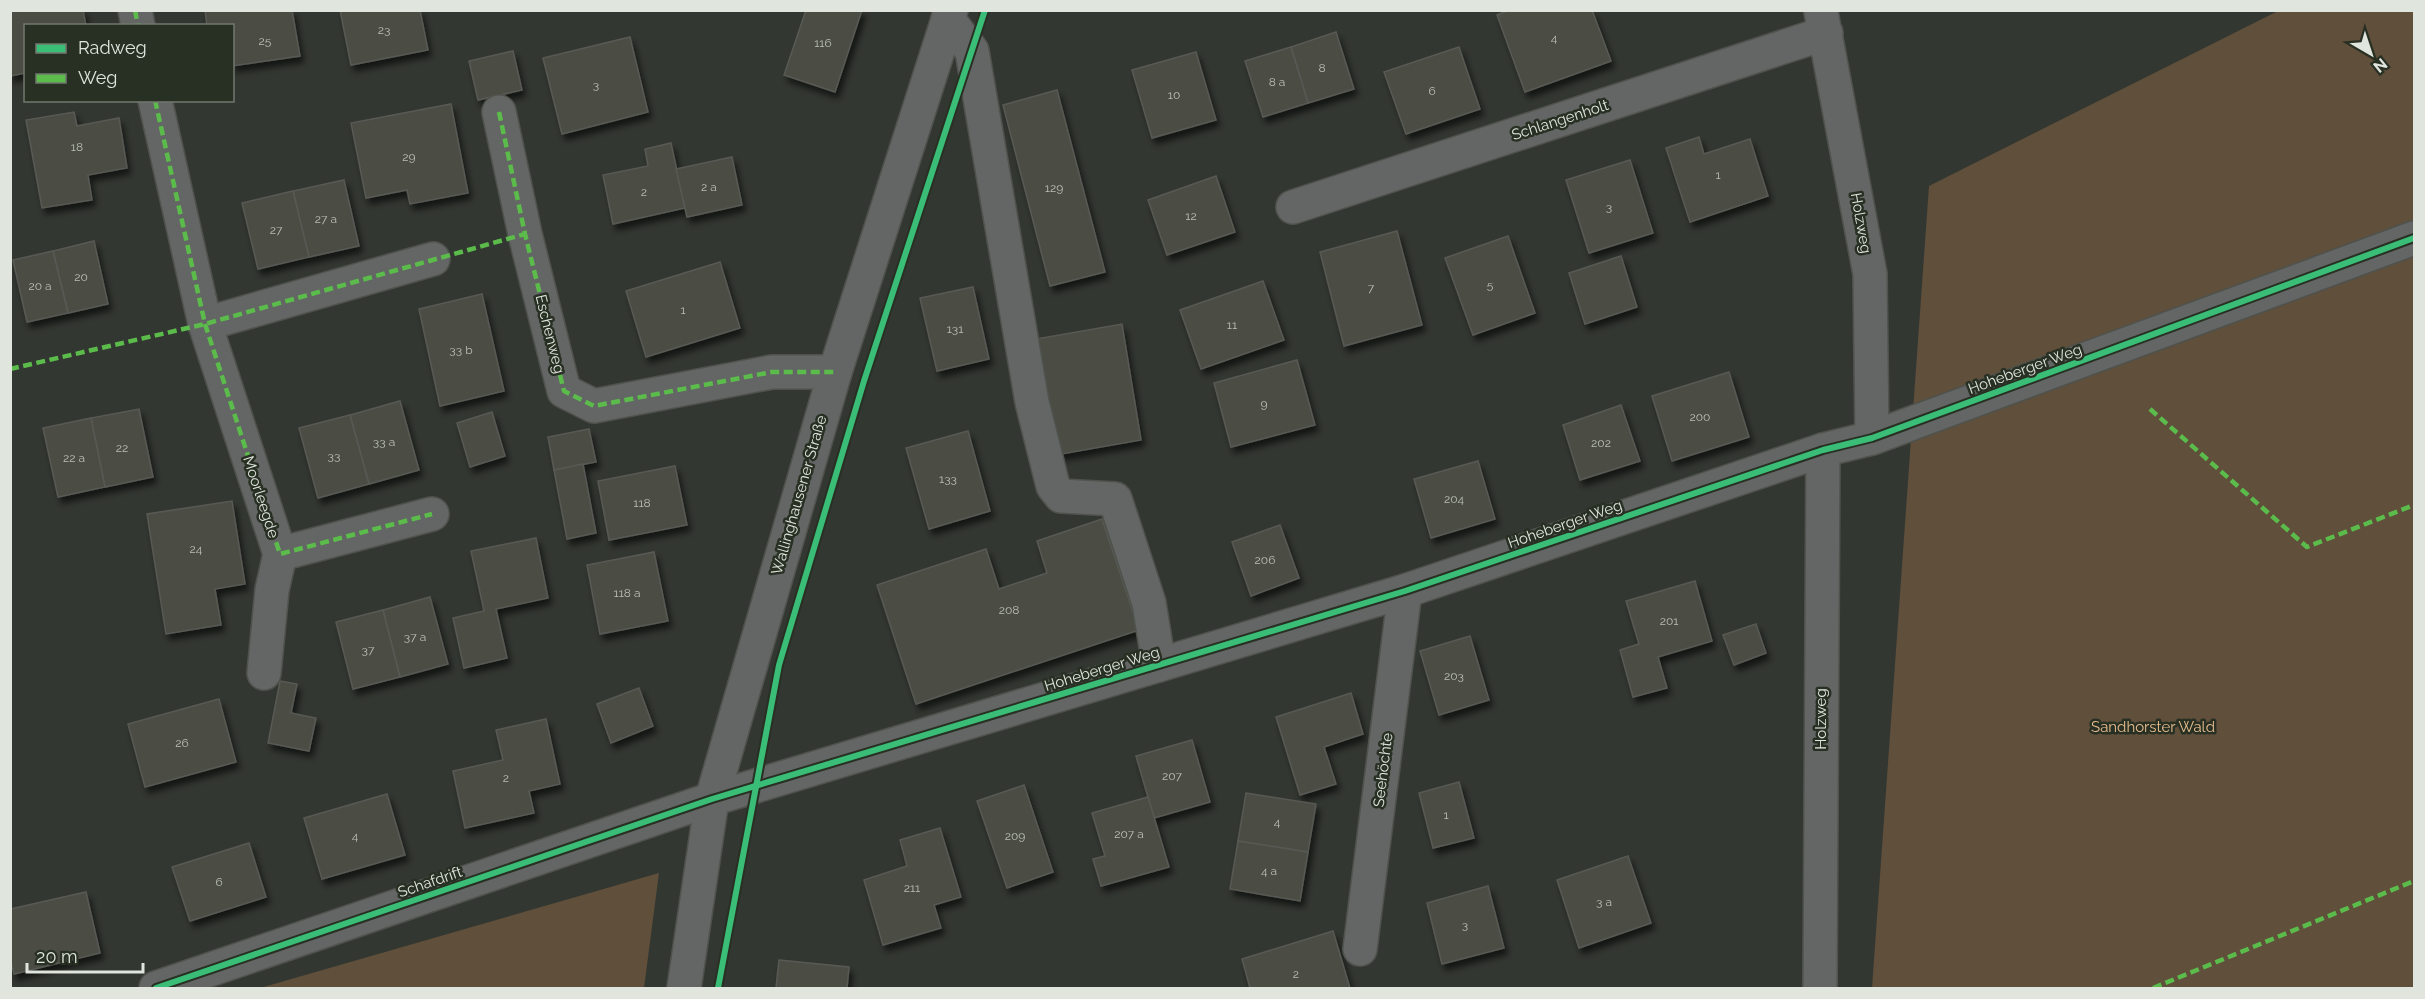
<svg xmlns="http://www.w3.org/2000/svg" width="2425" height="999" font-family="Raleway,sans-serif">
<style>
.green{fill:#5f4f3b}
.building{fill:#4c4d45;stroke:#585954;stroke-width:1.5;filter:url(#shadow)}
.lines{fill:none;stroke-linecap:round;stroke-linejoin:round}
.minor-casing{stroke:#4f524d;stroke-width:36}
.minor{stroke:#636664;stroke-width:33}
.quiet{stroke:#5cbc4b;stroke-width:4.5;stroke-dasharray:9 4.5;stroke-linecap:butt}
.cycleway-casing{stroke:#283024;stroke-width:10}
.cycleway{stroke:#3abd76;stroke-width:6}
.labels{text-anchor:middle;stroke-width:5;stroke-linejoin:round;paint-order:stroke}
.number-label{font-size:12px;fill:#bbbfb7}
.street-label{font-size:15px;fill:#e0e5dd;stroke:#283024}
.park-label{font-size:15px;fill:#e7bc8d;stroke:#283024}
</style>
<defs>
<filter id="shadow"><feDropShadow dx="3.5" dy="6" stdDeviation="3" flood-color="#0009"/></filter>
</defs>
<rect width="100%" height="100%" fill="#333731"/>
<g class="green">
<polygon points="2278,11 2414,11 2414,988 1872,988 1929,186"/>
<polygon points="659,873 644,988 260,988"/>
</g>
<g class="building">
<polygon points="10,10 83,10 86,26 26,26 26,73 10,76"/>
<polygon points="205,10 292,10 300,56 232,66 232,26 207,26"/>
<polygon points="340,10 420,10 428,50 351,65"/>
<polygon points="806,10 862,10 835,92 784,75"/>
<polygon points="1510,10 1592,10 1611,61 1525,92 1497,15"/>
<polygon points="1336,32 1354,89 1308,103 1291,47"/>
<polygon points="630,37 648,112 562,134 543,58"/>
<polygon points="1291,47 1308,103 1263,117 1245,61"/>
<polygon points="1459,47 1480,109 1406,134 1384,72"/>
<polygon points="513,51 522,90 478,100 469,61"/>
<polygon points="1196,52 1216,120 1152,138 1132,70"/>
<polygon points="1057,90 1105,272 1050,286 1003,105"/>
<polygon points="451,104 468,193 410,204 407,190 366,198 351,123"/>
<polygon points="74,112 77,126 119,118 127,168 88,175 92,200 42,208 26,120"/>
<polygon points="1699,137 1704,154 1750,139 1768,196 1690,222 1666,148"/>
<polygon points="671,143 685,208 613,224 603,175 648,166 645,149"/>
<polygon points="732,157 742,205 687,217 676,169"/>
<polygon points="1630,160 1653,233 1589,253 1566,180"/>
<polygon points="1216,176 1235,232 1167,255 1148,200"/>
<polygon points="344,180 359,246 309,257 293,191"/>
<polygon points="293,191 309,257 258,269 242,203"/>
<polygon points="1397,231 1422,325 1344,346 1320,252"/>
<polygon points="1508,236 1535,313 1473,335 1445,258"/>
<polygon points="94,241 108,304 68,313 53,251"/>
<polygon points="53,251 68,313 27,322 13,260"/>
<polygon points="1621,256 1637,307 1585,324 1569,273"/>
<polygon points="720,262 740,328 646,357 626,291"/>
<polygon points="1263,281 1284,340 1201,369 1180,310"/>
<polygon points="973,287 989,359 937,371 920,298"/>
<polygon points="482,294 504,391 440,406 419,309"/>
<polygon points="1122,324 1141,440 1056,455 1036,339"/>
<polygon points="1297,360 1315,425 1231,447 1214,383"/>
<polygon points="1729,372 1749,437 1672,461 1652,396"/>
<polygon points="400,401 419,470 369,484 350,415"/>
<polygon points="1621,405 1640,461 1580,480 1563,425"/>
<polygon points="139,409 153,477 105,487 91,418"/>
<polygon points="492,412 505,456 470,467 457,423"/>
<polygon points="350,415 369,484 318,498 299,428"/>
<polygon points="91,418 105,487 58,497 43,428"/>
<polygon points="589,429 596,462 554,470 548,437"/>
<polygon points="968,431 990,511 929,529 906,448"/>
<polygon points="1478,461 1495,519 1431,538 1414,479"/>
<polygon points="583,464 596,533 567,539 554,470"/>
<polygon points="675,466 687,525 609,540 598,481"/>
<polygon points="232,501 245,584 215,589 221,625 166,634 147,514"/>
<polygon points="1102,519 1139,630 916,704 877,585 986,549 999,589 1047,573 1037,541"/>
<polygon points="1280,525 1299,578 1251,596 1232,542"/>
<polygon points="536,538 548,598 496,609 507,658 464,668 453,618 484,611 471,551"/>
<polygon points="654,552 668,621 600,634 587,565"/>
<polygon points="1695,581 1712,641 1658,657 1667,688 1633,697 1620,650 1639,644 1626,601"/>
<polygon points="430,597 448,664 400,677 383,610"/>
<polygon points="383,610 400,677 353,689 336,622"/>
<polygon points="1756,624 1766,653 1734,665 1723,635"/>
<polygon points="1470,636 1489,700 1439,715 1420,651"/>
<polygon points="280,681 297,684 291,713 316,718 309,751 268,743"/>
<polygon points="639,688 653,726 611,743 597,704"/>
<polygon points="1351,693 1363,734 1324,747 1336,784 1300,795 1276,717"/>
<polygon points="219,699 236,762 145,787 128,724"/>
<polygon points="546,719 560,784 529,791 534,813 465,828 453,771 503,760 496,730"/>
<polygon points="1192,740 1210,802 1154,818 1136,756"/>
<polygon points="1459,782 1474,838 1433,848 1419,793"/>
<polygon points="1024,785 1053,872 1007,888 977,801"/>
<polygon points="1246,793 1316,804 1308,852 1238,841"/>
<polygon points="387,794 405,855 322,879 304,818"/>
<polygon points="1148,797 1169,867 1101,886 1093,859 1105,856 1092,813"/>
<polygon points="940,828 961,897 934,905 941,928 883,945 864,880 907,866 900,840"/>
<polygon points="1238,841 1308,852 1300,901 1230,889"/>
<polygon points="249,843 266,897 190,921 172,867"/>
<polygon points="1628,856 1651,923 1579,948 1557,880"/>
<polygon points="1488,886 1504,948 1442,964 1427,903"/>
<polygon points="86,892 100,953 14,974 10,958 10,909"/>
<polygon points="1333,931 1350,988 1250,988 1242,959"/>
<polygon points="779,960 849,967 847,988 776,988"/>
</g>
<g class="lines">
<defs>
<g id="minor">
<polyline points="135,10 138,26"/>
<polyline points="1821,12 1870,274 1872,438"/>
<polyline points="948,19 972,51 1032,402 1053,486 1061,496 1115,499 1149,603 1159,665"/>
<polyline points="155,100 205,324 280,554 432,514"/>
<polyline points="499,112 525,234 564,391 594,406 772,372 835,372"/>
<polyline points="1293,207 1826,33"/>
<polyline points="205,324 433,259"/>
<polyline points="264,673 272,590 280,554"/>
<polyline points="1360,949 1405,591"/>
<polyline points="156,988 712,799 1405,591 1823,450 1872,438 2414,238"/>
<polyline points="684,988 712,799 835,372 951,10"/>
<polyline points="1820,988 1823,450"/>
</g>
</defs>
<use href="#minor" class="minor-casing"/>
<use href="#minor" class="minor"/>
<g class="quiet">
<polyline points="135,10 138,26"/>
<polyline points="155,100 205,324 280,554 432,514"/>
<polyline points="499,112 525,234 564,391 594,406 772,372 835,372"/>
<polyline points="10,369 205,324 525,234"/>
<polyline points="2150,409 2307,547 2414,505"/>
<polyline points="2153,988 2414,881"/>
</g>
<defs>
<g id="cycleway">
<polyline points="156,988 712,799 1405,591 1823,450 1872,438 2414,238"/>
<polyline points="718,988 779,665 864,381 985,10"/>
</g>
</defs>
<use href="#cycleway" class="cycleway-casing"/>
<use href="#cycleway" class="cycleway"/>
</g>
<g class="labels">
<g class="number-label">
<text x="384" y="34">23</text>
<text x="1554" y="42">4</text>
<text x="265" y="45">25</text>
<text x="823" y="47">116</text>
<text x="1322" y="72">8</text>
<text x="1277" y="86">8 a</text>
<text x="596" y="89">3</text>
<text x="1432" y="95">6</text>
<text x="1174" y="99">10</text>
<text x="77" y="151">18</text>
<text x="409" y="161">29</text>
<text x="1718" y="179">1</text>
<text x="709" y="191">2 a</text>
<text x="1054" y="192">129</text>
<text x="644" y="196">2</text>
<text x="1609" y="211">3</text>
<text x="1191" y="220">12</text>
<text x="326" y="223">27 a</text>
<text x="276" y="234">27</text>
<text x="81" y="281">20</text>
<text x="1490" y="289">5</text>
<text x="40" y="290">20 a</text>
<text x="1371" y="292">7</text>
<text x="683" y="314">1</text>
<text x="1232" y="329">11</text>
<text x="955" y="333">131</text>
<text x="461" y="354">33 b</text>
<text x="1264" y="408">9</text>
<text x="1700" y="421">200</text>
<text x="384" y="446">33 a</text>
<text x="1601" y="447">202</text>
<text x="122" y="452">22</text>
<text x="334" y="460">33</text>
<text x="74" y="462">22 a</text>
<text x="948" y="483">133</text>
<text x="1454" y="503">204</text>
<text x="642" y="507">118</text>
<text x="196" y="553">24</text>
<text x="1265" y="564">206</text>
<text x="627" y="597">118 a</text>
<text x="1009" y="614">208</text>
<text x="1669" y="625">201</text>
<text x="415" y="641">37 a</text>
<text x="368" y="654">37</text>
<text x="1454" y="680">203</text>
<text x="182" y="747">26</text>
<text x="1172" y="780">207</text>
<text x="506" y="782">2</text>
<text x="1446" y="819">1</text>
<text x="1277" y="826">4</text>
<text x="1129" y="838">207 a</text>
<text x="355" y="840">4</text>
<text x="1015" y="840">209</text>
<text x="1269" y="875">4 a</text>
<text x="219" y="886">6</text>
<text x="912" y="892">211</text>
<text x="1604" y="906">3 a</text>
<text x="1465" y="929">3</text>
<text x="1296" y="978">2</text>
</g>
<g class="street-label">
<text transform="translate(1560 120) rotate(-18)" y="5">Schlangenholt</text>
<text transform="translate(1861 223) rotate(80)" y="5">Holzweg</text>
<text transform="translate(550 334) rotate(76)" y="5">Eschenweg</text>
<text transform="translate(2025 369) rotate(-20)" y="5">Hoheberger Weg</text>
<text transform="translate(799 495) rotate(-74)" y="5">Wallinghausener Straße</text>
<text transform="translate(261 497) rotate(72)" y="5">Moorleegde</text>
<text transform="translate(1565 524) rotate(-19)" y="5">Hoheberger Weg</text>
<text transform="translate(1102 669) rotate(-17)" y="5">Hoheberger Weg</text>
<text transform="translate(1821 719) rotate(-90)" y="5">Holzweg</text>
<text transform="translate(1383 770) rotate(-83)" y="5">Seehöchte</text>
<text transform="translate(430 882) rotate(-19)" y="5">Schafdrift</text>
</g>
<g class="park-label">
<text x="2153" y="732">Sandhorster Wald</text>
</g>
</g>
<rect width="2425" height="999" fill="none" stroke="#e0e5dd" stroke-width="24"/>
<rect x="24" y="24" width="210" height="78" fill="#283024" stroke="#72786e" stroke-width="1.5"/>
<rect x="36" y="44" width="30" height="9" fill="#3abd76" stroke="#72786e" stroke-width="1.5"/>
<text x="78" y="54" font-size="18" fill="#e0e5dd">Radweg</text>
<rect x="36" y="74" width="30" height="9" fill="#5cbc4b" stroke="#72786e" stroke-width="1.5"/>
<text x="78" y="84" font-size="18" fill="#e0e5dd">Weg</text>
<g transform="translate(2371 54) rotate(141)" stroke="#283024" stroke-width="4.5" paint-order="stroke">
<path d="M0-4.5L10 22L0 15L-10 22Z" fill="#e0e5dd"/>
<text y="-9" font-size="16" font-weight="bold" text-anchor="middle" fill="#e0e5dd">N</text>
</g>
<path d="M27 963v9h116v-9" fill="none" stroke="#e0e5dd" stroke-width="3"/>
<text x="36" y="963" font-size="18" fill="#e0e5dd" stroke="#283024" stroke-width="4.5" paint-order="stroke">20 m</text>
</svg>
